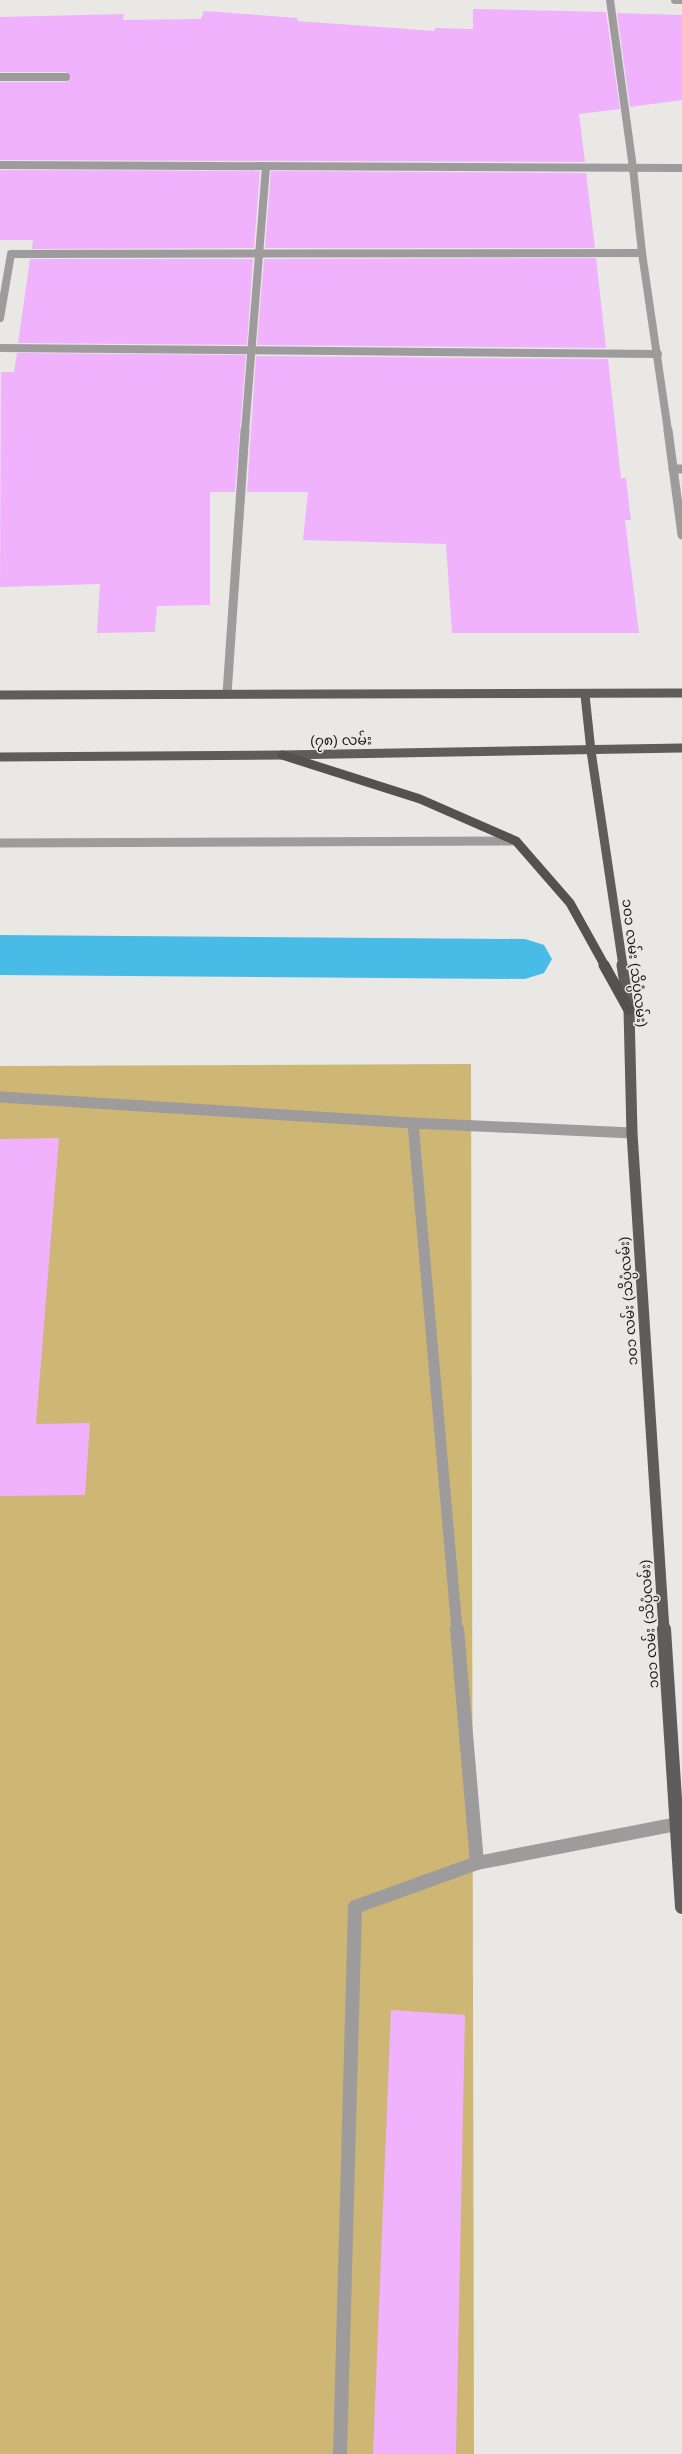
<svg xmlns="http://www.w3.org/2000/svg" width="682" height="2454" font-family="Arial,'Noto Sans Myanmar',sans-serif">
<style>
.green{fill:#ceb674}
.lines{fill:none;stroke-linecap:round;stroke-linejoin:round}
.canal{fill:#49bbe7;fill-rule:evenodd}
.building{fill:#f0b2fc}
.service-far2{stroke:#9d9b9b;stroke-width:9}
.service-far1{stroke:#9d9b9b;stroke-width:11}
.service{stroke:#9d9b9b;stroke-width:14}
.minor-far1{stroke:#9d9b9b;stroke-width:8}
.minor{stroke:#9d9b9b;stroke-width:9}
.primary-far2{stroke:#5f5c5c;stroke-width:9}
.primary-far1{stroke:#5f5c5c;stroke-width:11}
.primary{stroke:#5f5c5c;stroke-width:14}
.trunk-far1{stroke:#545151;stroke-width:9}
.trunk{stroke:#545151;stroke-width:11}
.labels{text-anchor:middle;stroke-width:3;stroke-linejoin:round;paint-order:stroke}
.street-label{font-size:14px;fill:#1a1a19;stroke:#e9e8e5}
</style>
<rect width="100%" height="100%" fill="#e9e8e5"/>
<polygon class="green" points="471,1064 474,2454 0,2454 0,1066"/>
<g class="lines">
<polygon class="canal" points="0,935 525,939 544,945 552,959 544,973 525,979 0,975"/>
</g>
<g class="building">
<polygon points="473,9 606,12 620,109 579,114 585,162 0,160 0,82 66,82 71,77 66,72 0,72 0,17 124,14 123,20 201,19 204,11 298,18 297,21 435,31 435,28 473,29"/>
<polygon points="617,13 682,15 682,100 630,107"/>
<polygon points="0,170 260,171 254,248 32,249 33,240 0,240"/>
<polygon points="271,171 586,173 595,248 265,248"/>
<polygon points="596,258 606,348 257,345 264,259"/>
<polygon points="30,259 253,259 247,345 18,343"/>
<polygon points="17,353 246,355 235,492 210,492 210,605 157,606 155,632 97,633 100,584 0,587 1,372 14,372"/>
<polygon points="256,356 608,359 621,478 626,478 631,520 625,520 639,633 452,633 446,544 303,540 308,492 247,492"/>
<polygon points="59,1138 36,1424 90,1423 85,1495 0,1496 0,1139"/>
<polygon points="391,2010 465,2015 456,2454 373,2454"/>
</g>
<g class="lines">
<polyline class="service-far2" points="673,469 682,469"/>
<g class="service-far1">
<polyline points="0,1097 413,1123 632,1133"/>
<polyline points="413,1123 457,1630"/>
</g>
<g class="service">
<polyline points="457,1629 477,1863"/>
<polyline points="340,2454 355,1907 477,1863 677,1824"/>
</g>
<g class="minor-far1">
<polyline points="610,0 633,168 642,253 668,431"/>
<polyline points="675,0 682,0"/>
<polyline points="0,77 66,77"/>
<polyline points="0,165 682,168"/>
<polyline points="0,318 11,254 642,253"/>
<polyline points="0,348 658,354"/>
<polyline points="245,431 266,167"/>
</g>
<g class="minor">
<polyline points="668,430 682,535"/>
<polyline points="227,694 245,430"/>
<polyline points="0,843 516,841"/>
</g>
<g class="primary-far2">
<polyline points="0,695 682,693"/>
<polyline points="585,695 591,751 623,966"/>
<polyline points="0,757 282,755 682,748"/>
</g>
<polyline class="primary-far1" points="622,965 629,1010 632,1133 664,1630"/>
<polyline class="primary" points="664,1629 682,1907"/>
<polyline class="trunk-far1" points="282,755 420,799 516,841 570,903 605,966"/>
<polyline class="trunk" points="604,965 629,1010"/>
</g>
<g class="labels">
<g class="street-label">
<text transform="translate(341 740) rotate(-1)" y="5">(၇၈) လမ်း</text>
<text transform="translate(635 963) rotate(83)" y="5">၁၀၁ လမ်း (သိပ္ပံလမ်း)</text>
<text transform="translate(628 1301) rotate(-94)" y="5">၁၀၁ လမ်း (သိပ္ပံလမ်း)</text>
<text transform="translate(649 1624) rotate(-94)" y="5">၁၀၁ လမ်း (သိပ္ပံလမ်း)</text>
</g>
</g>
</svg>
